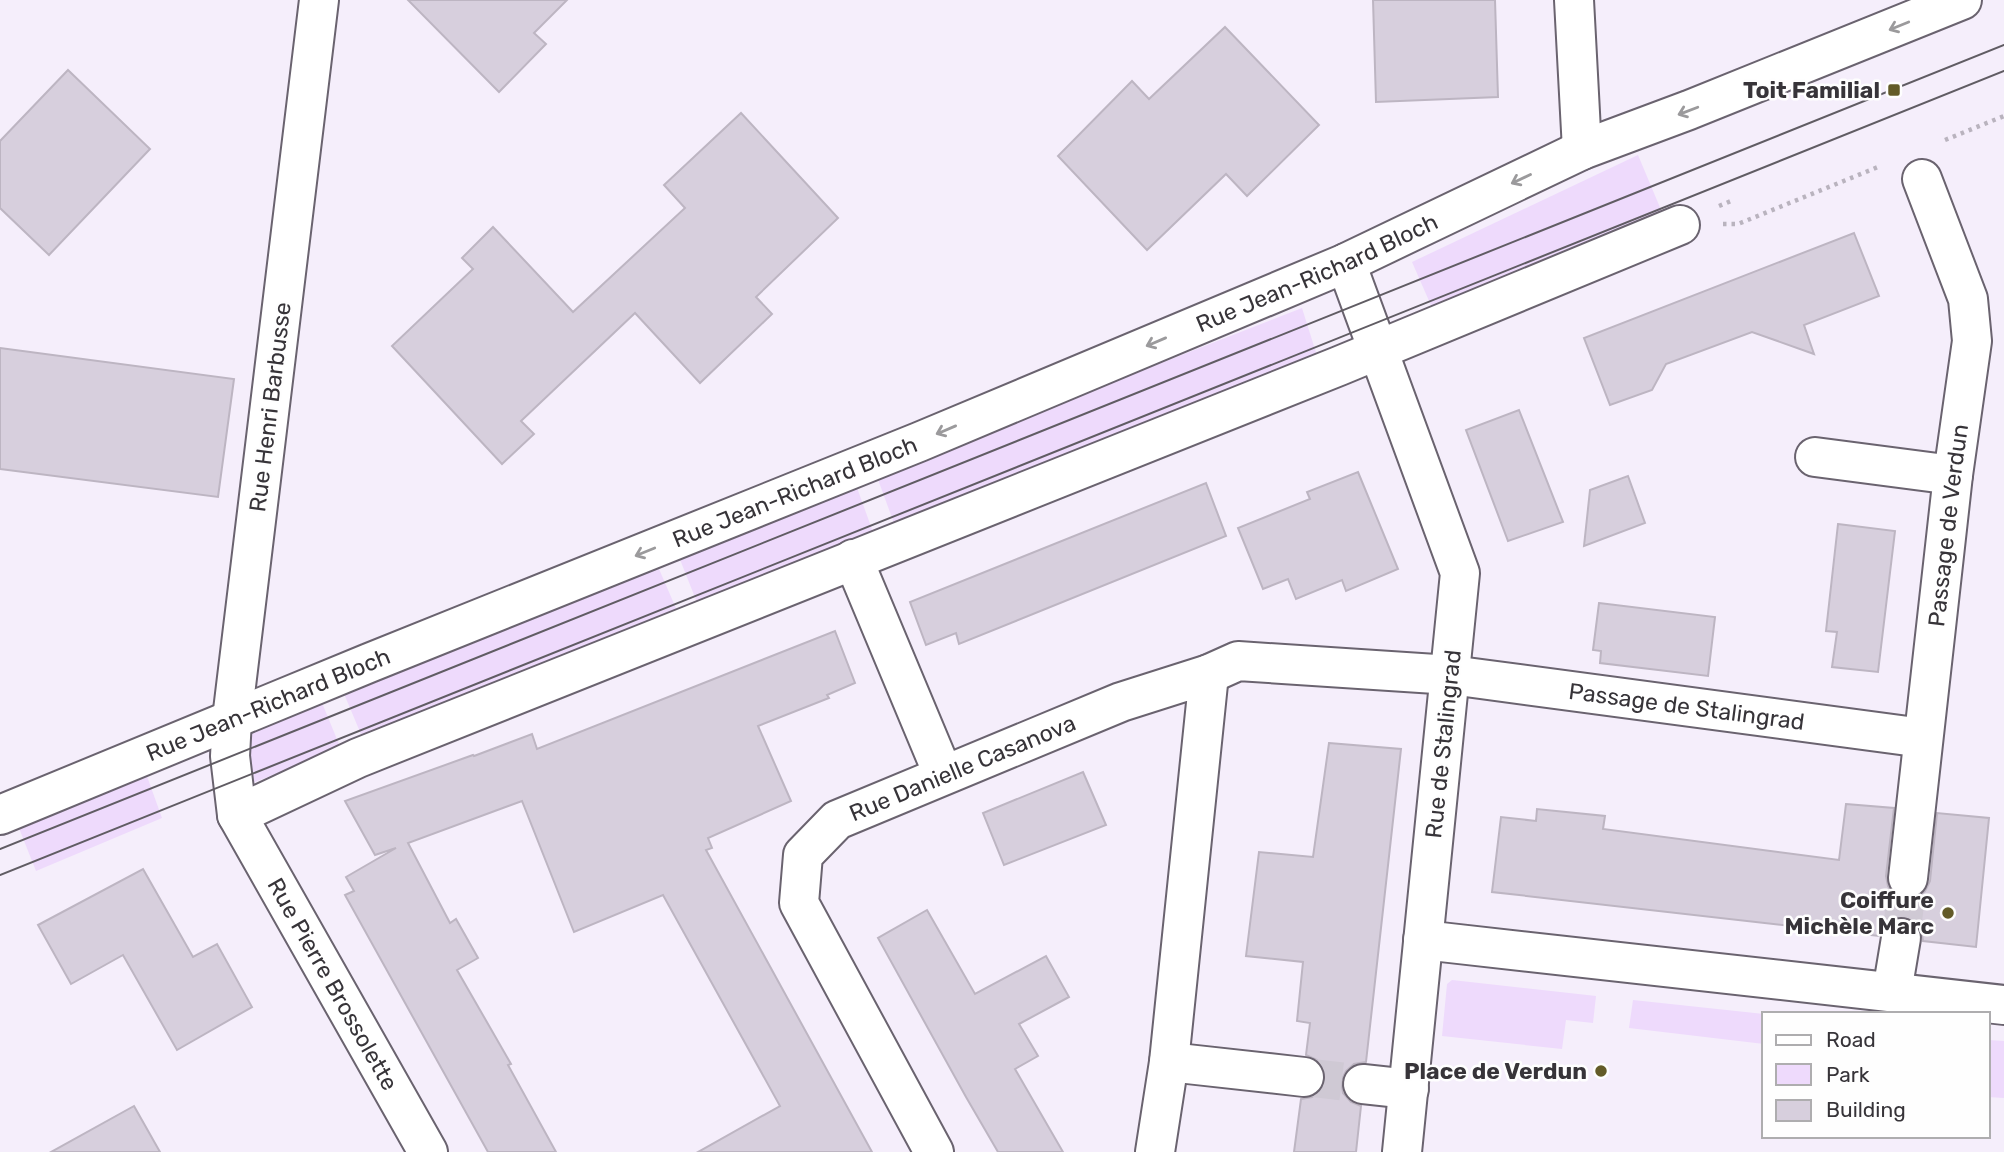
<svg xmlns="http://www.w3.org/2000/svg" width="2004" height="1152" font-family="Rubik,sans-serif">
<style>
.green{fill:#eedafc}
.building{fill:#d7cfdd;stroke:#bdb5c2;stroke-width:2}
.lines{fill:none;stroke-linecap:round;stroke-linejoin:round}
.street-tunnel{stroke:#cfc9d4;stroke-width:38;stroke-dasharray:38 19;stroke-linecap:butt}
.street-casing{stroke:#6a636f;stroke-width:42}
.path{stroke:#b9b3be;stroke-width:4.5;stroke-dasharray:3.5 5;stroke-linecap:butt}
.street{stroke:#fff;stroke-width:38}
.tram{stroke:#605c63;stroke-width:2}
.oneway{stroke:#9b9a9c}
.poi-dot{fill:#635b28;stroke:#fefefe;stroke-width:2.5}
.labels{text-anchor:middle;stroke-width:5;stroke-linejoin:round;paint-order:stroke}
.poi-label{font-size:23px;font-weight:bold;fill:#373439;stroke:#fefefe;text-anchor:end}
.street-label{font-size:23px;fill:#373439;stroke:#fefefe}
</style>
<rect width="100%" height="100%" fill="#f5eefb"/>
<g class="green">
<polygon points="1638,155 1664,217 1433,310 1412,262"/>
<polygon points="1302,308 1318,359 895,526 876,474"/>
<polygon points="855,482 874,535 698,605 677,552"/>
<polygon points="656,562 678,613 363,739 342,689"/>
<polygon points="320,698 341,749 247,785 248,742 254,731"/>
<polygon points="144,768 162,818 36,871 17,823"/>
<polygon points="1452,980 1596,996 1593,1023 1566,1020 1562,1049 1442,1036 1447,984"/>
<polygon points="1633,1000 1764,1014 1764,1044 1629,1028"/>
<polygon points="1988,1040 2004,1041 2004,1098 1988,1097"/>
</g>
<g class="building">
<polygon points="408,0 567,0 534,33 546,44 499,92"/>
<polygon points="1373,0 1495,0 1498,97 1376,102"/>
<polygon points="1225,27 1319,125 1247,196 1226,174 1147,250 1058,156 1132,81 1149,99"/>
<polygon points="68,70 150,149 49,255 0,208 0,141"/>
<polygon points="741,113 838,218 756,297 772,314 700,383 635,313 521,421 534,434 502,464 392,346 473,269 462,258 493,227 573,312 685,208 664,185"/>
<polygon points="1854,233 1879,296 1804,325 1814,354 1752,332 1666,364 1652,390 1610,405 1584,338"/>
<polygon points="0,348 234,379 218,497 0,469"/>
<polygon points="1519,410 1563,522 1508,541 1466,430"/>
<polygon points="1358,472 1398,569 1346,591 1342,580 1296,599 1288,579 1263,589 1238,528 1310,499 1307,492"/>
<polygon points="1628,476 1645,523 1584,546 1590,490"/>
<polygon points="1206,483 1226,536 959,644 956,633 926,645 910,602"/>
<polygon points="1838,524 1895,531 1878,672 1832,667 1837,632 1826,631"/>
<polygon points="1599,603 1715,617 1708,676 1600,663 1601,651 1593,650"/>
<polygon points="835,631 855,683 827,695 829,698 758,726 791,801 708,838 712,848 706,850 872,1152 698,1152 780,1106 663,895 574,932 522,801 408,843 450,923 456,919 478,958 457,970 511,1064 508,1065 556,1152 488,1152 345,895 354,891 346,877 396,848 375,855 345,801 473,755 474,756 532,734 537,749"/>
<polygon points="1329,743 1401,749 1366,1062 1354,1064 1346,1071 1341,1081 1343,1093 1351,1102 1361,1106 1356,1152 1294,1152 1301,1099 1312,1097 1321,1090 1326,1079 1324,1068 1317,1060 1306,1055 1310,1023 1297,1021 1303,962 1246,956 1259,852 1313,857"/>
<polygon points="1083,772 1106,825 1004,865 983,813"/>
<polygon points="1846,804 1894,808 1886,876 1888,886 1895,895 1906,900 1916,898 1925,891 1930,881 1937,813 1989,818 1976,947 1923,941 1921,930 1915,922 1904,916 1893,918 1885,924 1879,936 1492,892 1501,817 1536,821 1537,809 1605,816 1603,829 1839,860"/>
<polygon points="143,869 193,957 217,944 252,1007 177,1050 123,955 71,984 38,925"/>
<polygon points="927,910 975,994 1046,956 1069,997 1019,1024 1038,1056 1015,1069 1063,1152 998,1152 966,1097 878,938"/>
<polygon points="134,1106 160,1152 51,1152"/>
</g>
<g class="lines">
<g class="street-tunnel">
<polyline points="1901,938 1908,878"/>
<polyline points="1304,1077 1363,1084"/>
</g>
<defs>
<g id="street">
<path id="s1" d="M 319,0 L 232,719 L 230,756 L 237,815 L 428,1152"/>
<polyline points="1574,0 1582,150"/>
<polyline points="1346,263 1460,573 1402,1152"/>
<polyline points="1815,457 1953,475"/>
<polyline points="853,559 943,774"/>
<path id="s2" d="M 1209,674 L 1238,661 L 1451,675 L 1923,738"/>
<path id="s3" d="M 0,815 L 369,663 L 919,442 L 1346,263 L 1582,150 L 1689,110 L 1962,0"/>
<polyline points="237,815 358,758 1339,366 1680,225"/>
<path id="s4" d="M 1908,878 L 1953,475 L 1972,341 L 1968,299 L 1922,179"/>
<polyline points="1423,940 2004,1005"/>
<polyline points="1892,992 1901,938"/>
<polyline points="1169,1062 1304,1077"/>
<polyline points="1363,1084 1409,1089"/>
<path id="s5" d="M 934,1152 L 799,903 L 803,855 L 837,820 L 1121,702 L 1209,674 L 1169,1062 L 1155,1152"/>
</g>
</defs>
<use href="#street" class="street-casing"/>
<g class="path">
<polyline points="1945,140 2004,116"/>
<polyline points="1719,206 1731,201"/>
<polyline points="1723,224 1738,224 1878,167"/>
</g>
<use href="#street" class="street"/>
<g class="tram">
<polyline points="0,849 2004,45"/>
<polyline points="0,875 2004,71"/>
</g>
</g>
<defs><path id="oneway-shaft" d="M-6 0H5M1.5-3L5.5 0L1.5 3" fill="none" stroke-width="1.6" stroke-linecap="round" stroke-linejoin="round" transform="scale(1.75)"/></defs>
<g class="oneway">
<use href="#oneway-shaft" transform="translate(1899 26) rotate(158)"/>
<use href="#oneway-shaft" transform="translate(1688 111) rotate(159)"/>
<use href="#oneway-shaft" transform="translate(1521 179) rotate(155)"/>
<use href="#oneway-shaft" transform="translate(1156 342) rotate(157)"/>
<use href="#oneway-shaft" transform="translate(946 430) rotate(157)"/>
<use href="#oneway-shaft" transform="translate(645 552) rotate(158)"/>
</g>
<g class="poi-dot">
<rect x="1887" y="83" width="14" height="14" rx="3.5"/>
<circle cx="1948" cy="913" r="7"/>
<circle cx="1601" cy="1071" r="7"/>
</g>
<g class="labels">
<g class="poi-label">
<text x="1880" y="98">Toit Familial</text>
<text x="1934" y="908">Coiffure<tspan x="1934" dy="26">Michèle Marc</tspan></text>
<text x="1587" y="1079">Place de Verdun</text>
</g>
<g class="street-label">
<text dy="8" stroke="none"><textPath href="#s3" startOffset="1424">Rue Jean-Richard Bloch</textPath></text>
<text transform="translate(270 407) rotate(-83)" y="8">Rue Henri Barbusse</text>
<text dy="8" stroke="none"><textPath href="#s3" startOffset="858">Rue Jean-Richard Bloch</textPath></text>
<text dy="8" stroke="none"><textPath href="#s4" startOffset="355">Passage de Verdun</textPath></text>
<text dy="8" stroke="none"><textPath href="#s3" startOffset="290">Rue Jean-Richard Bloch</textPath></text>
<text dy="8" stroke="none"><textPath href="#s2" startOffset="483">Passage de Stalingrad</textPath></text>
<text transform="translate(1443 744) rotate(-84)" y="8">Rue de Stalingrad</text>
<text dy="8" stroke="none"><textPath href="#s5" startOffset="516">Rue Danielle Casanova</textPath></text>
<text dy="8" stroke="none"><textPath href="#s1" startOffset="1015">Rue Pierre Brossolette</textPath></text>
</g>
</g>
<rect x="1762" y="1012" width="228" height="126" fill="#fefefe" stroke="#aeadaf" stroke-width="2"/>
<rect x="1776" y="1035" width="35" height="10" fill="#ffffff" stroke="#aeadaf" stroke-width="2"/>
<text x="1826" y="1047" font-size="21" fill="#373439">Road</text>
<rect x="1776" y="1064" width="35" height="21" fill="#eedafc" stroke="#aeadaf" stroke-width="2"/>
<text x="1826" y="1082" font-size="21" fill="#373439">Park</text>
<rect x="1776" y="1100" width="35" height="21" fill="#d7cfdd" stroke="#aeadaf" stroke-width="2"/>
<text x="1826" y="1117" font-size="21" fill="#373439">Building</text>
</svg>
